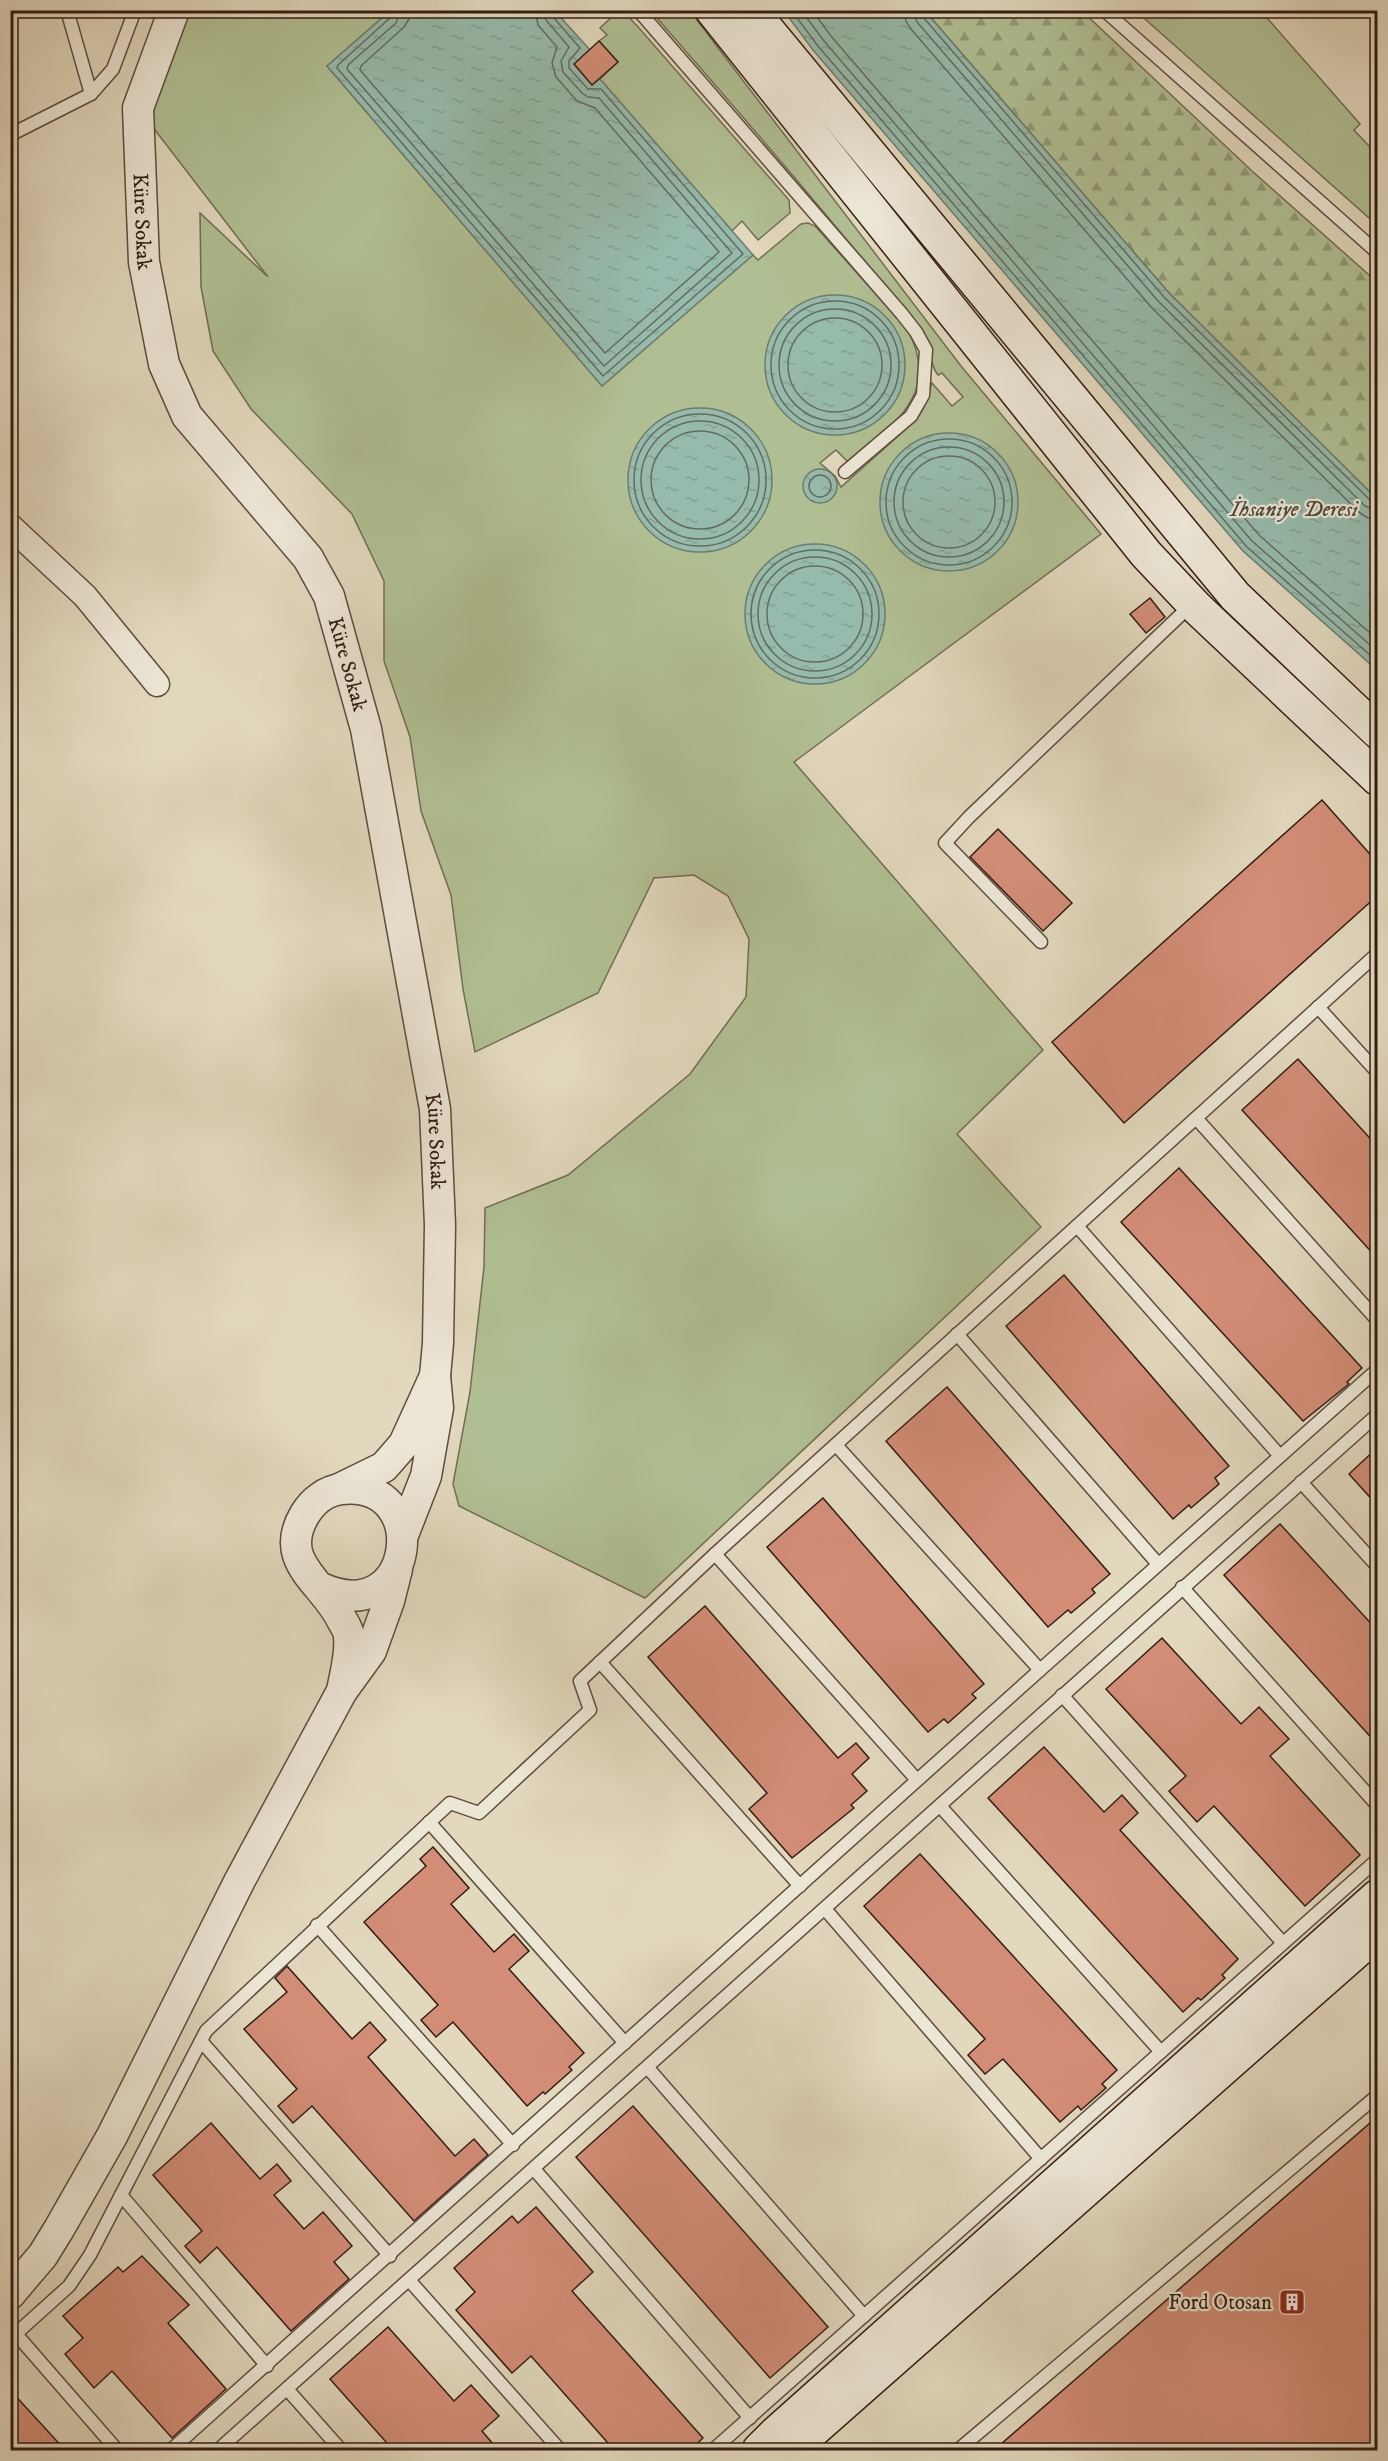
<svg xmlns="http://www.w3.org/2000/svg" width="1388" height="2461" font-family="'IM FELL DW Pica',serif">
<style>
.grass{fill:#b0bf93;stroke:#716e52;stroke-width:1.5}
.forest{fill:url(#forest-firs);stroke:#716e52;stroke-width:1.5}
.water{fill:url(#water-ripples);stroke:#6e7c6e;stroke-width:1.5}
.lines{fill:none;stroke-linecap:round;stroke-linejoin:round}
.shore{stroke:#646c5f;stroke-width:1.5}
.building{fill:#d38d77;stroke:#321d12;stroke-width:1.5}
.service-casing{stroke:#5e4c3d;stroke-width:15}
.minor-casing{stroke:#5e4c3d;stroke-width:27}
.tertiary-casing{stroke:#5e4c3d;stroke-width:33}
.secondary-casing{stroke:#321d12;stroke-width:36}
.service{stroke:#ece6d5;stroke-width:12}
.minor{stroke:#ece6d5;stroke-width:24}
.tertiary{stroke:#ece6d5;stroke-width:30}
.secondary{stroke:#ece6d5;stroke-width:33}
.labels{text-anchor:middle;stroke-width:4.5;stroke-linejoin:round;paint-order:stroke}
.street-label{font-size:21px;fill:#321d12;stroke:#ece6d5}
.poi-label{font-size:21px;fill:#321d12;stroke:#ece6d5;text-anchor:end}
.water-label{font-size:22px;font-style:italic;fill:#504c40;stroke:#ece6d5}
</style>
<defs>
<pattern id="forest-firs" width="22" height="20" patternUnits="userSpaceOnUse" patternTransform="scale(1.5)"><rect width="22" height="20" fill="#b0bf93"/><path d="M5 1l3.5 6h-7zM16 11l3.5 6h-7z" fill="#909b77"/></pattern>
<pattern id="water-ripples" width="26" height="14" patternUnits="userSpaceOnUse" patternTransform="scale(1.5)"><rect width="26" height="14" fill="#96bbac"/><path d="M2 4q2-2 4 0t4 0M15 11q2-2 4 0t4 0" fill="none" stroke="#82a093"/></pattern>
</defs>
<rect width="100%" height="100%" fill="#e2d8be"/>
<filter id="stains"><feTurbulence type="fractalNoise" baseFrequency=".00333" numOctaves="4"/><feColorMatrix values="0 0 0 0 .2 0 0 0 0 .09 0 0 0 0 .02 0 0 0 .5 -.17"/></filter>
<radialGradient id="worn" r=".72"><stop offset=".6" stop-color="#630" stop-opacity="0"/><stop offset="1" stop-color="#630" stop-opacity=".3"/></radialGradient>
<g class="grass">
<path d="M 181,11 L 390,11 L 327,66 L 602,386 L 753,255 L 758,260 L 801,224 L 808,223 L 815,226 L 907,329 C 942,392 895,423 853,460 L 847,461 L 836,450 L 820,463 L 835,476 L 841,487 L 916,420 L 923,409 L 932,383 L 952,406 L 963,397 L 942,373 L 938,375 C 928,363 932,344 922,329 C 898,298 871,269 846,239 C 782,161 716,86 651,11 L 690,11 L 961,366 L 1101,534 L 794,762 L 1043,1050 L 957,1134 L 1041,1227 L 645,1598 L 459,1506 L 453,1484 L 470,1392 L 484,1267 L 485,1208 L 568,1175 L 690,1074 L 746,997 L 749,939 L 728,896 L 694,875 L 654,878 L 598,993 L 475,1052 L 463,989 L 451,895 L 421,811 L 410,737 L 384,661 L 384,581 L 352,514 L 251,409 L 213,351 L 201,287 L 200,213 L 268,277 L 138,108 Z"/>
<polygon points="1136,11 1261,11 1360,124 1354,130 1370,147 1370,162 1377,171 1377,225"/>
<polygon points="616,13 625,13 639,28 789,200 790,213 758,240 742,221 732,231 600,79 618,62 599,41 607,35 600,28"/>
</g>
<polygon class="forest" points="925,11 1082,11 1252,171 1377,282 1377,499 1169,293"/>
<g class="water">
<polygon points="390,11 555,11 590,50 574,64 592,85 600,79 753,255 602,386 327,66"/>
<polygon points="784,11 925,11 1169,293 1377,499 1377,670 1243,551 813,50"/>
<circle cx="835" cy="365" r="70"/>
<circle cx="700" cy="480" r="72"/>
<circle cx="949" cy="502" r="69"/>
<circle cx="820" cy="486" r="17"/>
<circle cx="815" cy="614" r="70"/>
</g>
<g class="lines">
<g class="shore">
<polyline points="393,10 391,17 338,65 337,68 603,376 743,254 601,89 588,89 569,68 569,61 580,48 553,17 551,10"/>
<polyline points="401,10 396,23 348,65 347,69 604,366 732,253 599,98 588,97 582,93 563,72 561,61 569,47 546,20 544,10"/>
<polyline points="410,10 409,19 404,27 361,66 360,70 605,353 719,252 595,108 577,101 556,77 552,63 557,47 538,25 535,10"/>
<polyline points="791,10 818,46 1247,547 1378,662"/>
<polyline points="801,10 824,41 1252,541 1378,652"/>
<polyline points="812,10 831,36 1259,535 1378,640"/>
<polyline points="904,10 906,21 910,28 1152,308 1360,513 1368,518 1378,519"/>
<polyline points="913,10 917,22 1159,302 1365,506 1378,510"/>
<polyline points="921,10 923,17 1164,297 1371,501 1378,503"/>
<circle cx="835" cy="365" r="64"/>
<circle cx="835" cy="365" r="56"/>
<circle cx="835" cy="365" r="47"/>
<circle cx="700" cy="480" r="66"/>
<circle cx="700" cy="480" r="59"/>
<circle cx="700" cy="480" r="49"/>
<circle cx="949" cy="502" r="63"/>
<circle cx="949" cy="502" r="55"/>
<circle cx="949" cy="502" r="46"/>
<circle cx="820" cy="486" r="11"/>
<circle cx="815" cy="614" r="64"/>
<circle cx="815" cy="614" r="57"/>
<circle cx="815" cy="614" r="48"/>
</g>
</g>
<g class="building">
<polygon points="599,41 618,62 592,85 574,64"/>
<polygon points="1150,598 1165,617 1146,633 1130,614"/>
<polygon points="1322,800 1377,862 1377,896 1124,1123 1052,1042"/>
<polygon points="998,829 1072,903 1043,931 970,857"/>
<polygon points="1298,1059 1377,1146 1377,1258 1242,1110"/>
<polygon points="1179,1168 1362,1368 1347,1382 1349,1384 1303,1421 1121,1222"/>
<polygon points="1064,1275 1229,1466 1215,1478 1219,1484 1191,1508 1189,1505 1173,1519 1006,1326"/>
<polygon points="947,1387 1110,1574 1092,1589 1095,1593 1071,1613 1068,1610 1048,1627 886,1441"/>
<polygon points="1377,1448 1377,1505 1349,1474"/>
<polygon points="823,1498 984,1684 972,1694 976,1698 948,1723 944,1719 928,1732 767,1547"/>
<polygon points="1280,1524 1377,1630 1377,1744 1224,1575"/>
<polygon points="705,1606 838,1758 856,1743 869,1758 852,1774 867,1791 851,1805 854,1808 792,1858 749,1809 767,1793 648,1657"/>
<polygon points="1162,1638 1241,1724 1259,1707 1289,1739 1270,1756 1360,1855 1305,1906 1214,1806 1197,1822 1169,1791 1186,1776 1106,1689"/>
<polygon points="1044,1747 1104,1812 1122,1795 1138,1813 1120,1830 1238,1959 1222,1975 1225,1978 1201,2000 1198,1998 1183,2012 988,1798"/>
<polygon points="433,1847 469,1888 451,1904 494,1952 514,1934 529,1951 509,1969 584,2053 569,2067 572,2070 545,2094 543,2092 527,2106 453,2022 436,2037 421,2020 438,2005 364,1922 426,1866 420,1859"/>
<polygon points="920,1854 1117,2070 1102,2084 1106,2088 1081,2110 1078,2106 1060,2122 1003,2059 985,2074 968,2055 985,2039 864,1906"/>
<polygon points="287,1966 352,2039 370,2022 386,2040 368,2057 455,2156 474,2139 488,2155 414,2221 312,2106 293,2123 278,2106 297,2089 244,2029 287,1992 275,1978"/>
<polygon points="633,2106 828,2327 770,2378 576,2157"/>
<polygon points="1377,2117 1377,2451 993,2451"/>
<polygon points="211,2123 260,2179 277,2164 291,2181 274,2195 304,2229 323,2212 352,2246 334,2262 349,2279 291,2331 217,2247 200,2263 185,2246 202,2231 153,2175"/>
<polygon points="536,2207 593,2272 572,2291 703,2438 689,2451 615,2451 531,2356 512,2373 456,2310 475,2292 454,2268 512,2216 518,2223"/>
<polygon points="142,2256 189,2305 168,2323 226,2389 172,2438 112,2371 94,2388 65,2354 83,2338 63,2316 118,2267 123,2272"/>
<polygon points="388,2327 454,2401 471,2385 499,2416 482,2431 499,2451 394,2451 330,2379"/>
<polygon points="10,2390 66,2451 10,2451"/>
</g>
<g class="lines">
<defs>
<g id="service">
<polyline points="67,10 91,94 113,69 135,10"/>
<polyline points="638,10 902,314 916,332 926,350 923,395 911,416 845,472"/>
<polyline points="1104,10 1378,253"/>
<polyline points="10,135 91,94"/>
<polyline points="1041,942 945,843 969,817 1192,604"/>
<polyline points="1318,1007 1378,1073"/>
<polyline points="1196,1118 1378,1321"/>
<polyline points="1077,1226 1280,1456"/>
<polyline points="957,1334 1158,1564"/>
<polyline points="836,1445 1040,1670"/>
<polyline points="1301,1482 1378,1567"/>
<polyline points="715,1554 917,1780"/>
<polyline points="1182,1587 1378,1806"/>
<polyline points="600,1662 800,1886"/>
<polyline points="1062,1695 1283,1943"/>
<polyline points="940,1806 1161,2052"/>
<polyline points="429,1822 625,2043"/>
<polyline points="825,1909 1041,2159"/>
<polyline points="317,1925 513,2145"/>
<polyline points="201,2041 390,2256"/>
<polyline points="648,2068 864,2316"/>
<polyline points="534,2169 750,2418"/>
<polyline points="121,2195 267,2366"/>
<polyline points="409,2280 560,2450"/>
<polyline points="16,2334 117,2450"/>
<polyline points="10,2339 69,2286 90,2255 206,2031 450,1803 479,1813 590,1710 580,1681 715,1554 1378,953"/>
<polyline points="287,2389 341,2450"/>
<polyline points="171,2450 1040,1670 1378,1369"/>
<polyline points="218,2450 1378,1414"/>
<polyline points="713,2450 1378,1859"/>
<polyline points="958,2450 1378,2095"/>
</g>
<polyline id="minor" points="10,526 85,596 157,684"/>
<g id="tertiary">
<path id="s1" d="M 174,10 L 138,108 L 144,262 L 164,364 L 187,416 L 308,558 L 329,596 L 366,729 L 435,1109 L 440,1225 L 438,1343 L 435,1376"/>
<polyline points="339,1489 384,1467 404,1444 435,1376 438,1408 426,1476 403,1535"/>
<path d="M 319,1587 C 416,1633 434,1478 341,1489 C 326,1491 313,1501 305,1514 C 276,1562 324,1582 342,1620 C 345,1625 349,1631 349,1637 C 351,1654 345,1674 342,1691 L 371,1651 L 389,1601 L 397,1569"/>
<polyline points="10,2294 43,2255 59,2229 112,2136 240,1880 342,1691"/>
</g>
<g id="secondary">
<polyline points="712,10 1146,554 1197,608 1378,779"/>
<polyline points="751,10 1235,596 1378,732"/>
<polyline points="759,2450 776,2433 1378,1896"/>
<polyline points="795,2450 800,2442 1378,1932"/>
</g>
</defs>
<use href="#service" class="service-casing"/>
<use href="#minor" class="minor-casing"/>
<use href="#tertiary" class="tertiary-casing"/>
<use href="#secondary" class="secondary-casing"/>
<use href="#service" class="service"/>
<use href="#minor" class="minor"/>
<use href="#tertiary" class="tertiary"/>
<use href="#secondary" class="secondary"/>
</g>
<defs>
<symbol id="building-square" viewBox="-11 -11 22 22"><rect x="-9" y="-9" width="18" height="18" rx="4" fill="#8f2418" stroke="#ece6d5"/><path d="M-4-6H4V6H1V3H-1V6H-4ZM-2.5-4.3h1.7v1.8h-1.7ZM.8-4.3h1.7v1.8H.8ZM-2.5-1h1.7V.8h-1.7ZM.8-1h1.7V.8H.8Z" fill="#fff"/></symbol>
</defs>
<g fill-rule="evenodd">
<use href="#building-square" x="1277" y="2287" width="30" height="30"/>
</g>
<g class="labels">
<g class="street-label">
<text dy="7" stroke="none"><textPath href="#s1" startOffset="218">Küre Sokak</textPath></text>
<text dy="7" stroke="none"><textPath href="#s1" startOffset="720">Küre Sokak</textPath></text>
<text dy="7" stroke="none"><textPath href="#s1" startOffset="1206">Küre Sokak</textPath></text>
</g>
<g class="poi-label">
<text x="1272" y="2309">Ford Otosan</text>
</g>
<g class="water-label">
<text x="1294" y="516">İhsaniye Deresi</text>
</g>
</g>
<rect width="1388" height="2461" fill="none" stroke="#e2d8be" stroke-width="36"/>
<rect x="12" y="12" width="1364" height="2437" fill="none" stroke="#321d12" stroke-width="3"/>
<rect x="18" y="18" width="1352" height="2425" fill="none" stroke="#321d12" stroke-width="1.5"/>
<rect width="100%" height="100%" filter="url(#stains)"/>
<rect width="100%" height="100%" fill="url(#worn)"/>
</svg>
